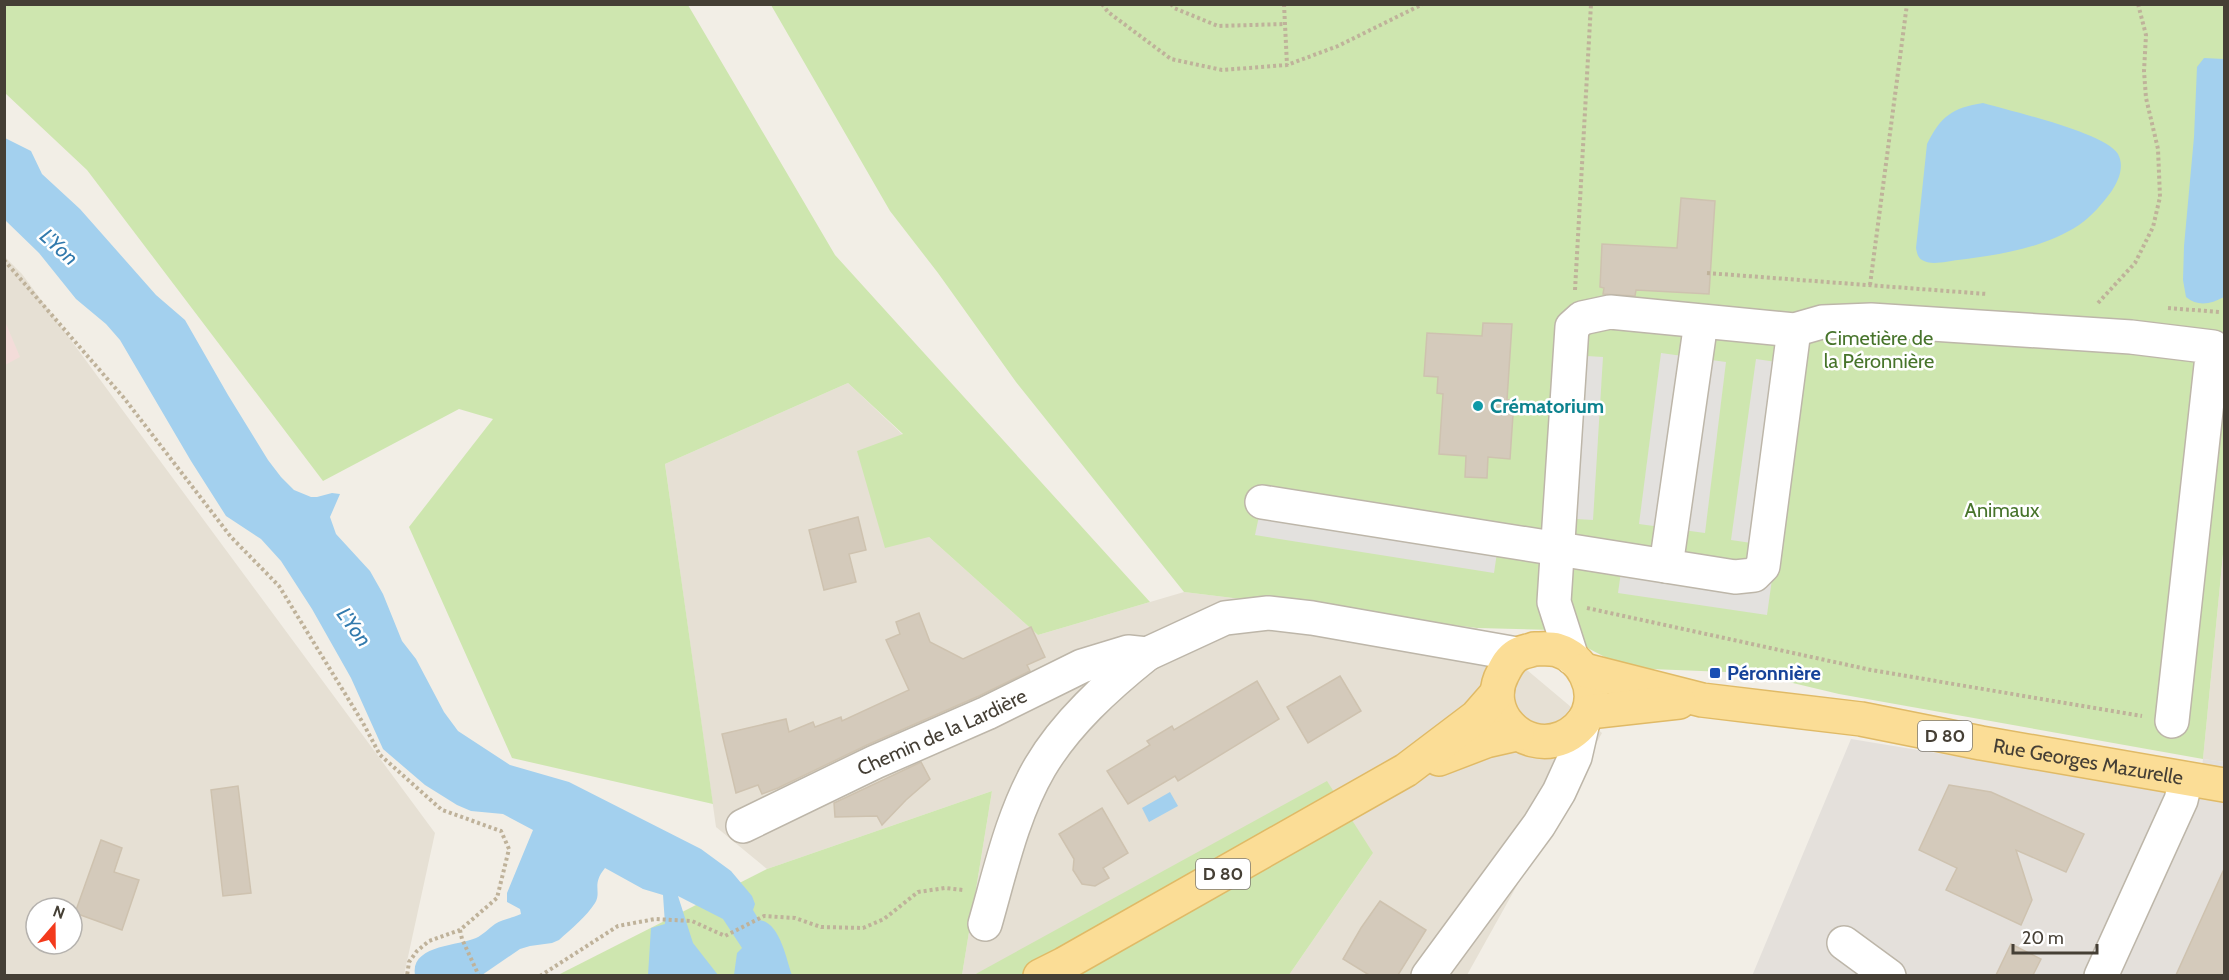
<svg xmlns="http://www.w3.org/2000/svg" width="2229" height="980" font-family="Cabin,sans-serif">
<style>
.residential{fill:#e6e0d4;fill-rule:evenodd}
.industrial{fill:#e4e0db}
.medical{fill:#f3dcd9}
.green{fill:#cee6af}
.parking{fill:#e3e1de}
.water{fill:#a3d0ee}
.building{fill:#d4cabb;stroke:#cec2af;stroke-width:1.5}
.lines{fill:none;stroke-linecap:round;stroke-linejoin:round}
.minor-casing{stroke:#bdb6a9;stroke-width:36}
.major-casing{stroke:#e0ba66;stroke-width:36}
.path{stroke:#bfb29a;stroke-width:4;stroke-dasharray:3 3;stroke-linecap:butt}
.minor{stroke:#fff;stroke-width:33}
.major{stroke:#fbdd96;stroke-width:33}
.culture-dot{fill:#0f9aa8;stroke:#fff;stroke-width:2}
.transit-dot{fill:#1a4fb4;stroke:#fff;stroke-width:2}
.labels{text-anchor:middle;stroke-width:5;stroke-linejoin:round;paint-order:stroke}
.shield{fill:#fff;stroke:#7d7972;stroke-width:1.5}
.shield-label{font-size:18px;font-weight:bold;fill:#453f35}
.park-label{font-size:20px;fill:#47742b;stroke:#fff}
.culture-label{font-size:20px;font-weight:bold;fill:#0d838f;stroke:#fff;text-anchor:start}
.transit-label{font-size:20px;font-weight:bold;fill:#164399;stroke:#fff;text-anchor:start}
.street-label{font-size:20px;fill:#453f35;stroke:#fff}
.water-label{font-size:21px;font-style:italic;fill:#327aad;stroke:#fff}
</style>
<rect width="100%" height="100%" fill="#f2eee6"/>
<g class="residential">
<path d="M 4,256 L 22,274 L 435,833 L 404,975 L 5,975 ZM 36,908 L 72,908 L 72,944 L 36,944 Z"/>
<polygon points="848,383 903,435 929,537 1038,635 1184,592 1477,628 1602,733 1467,975 1289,975 1373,853 972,975 962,975 992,791 767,869 716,827 665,464"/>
<polygon points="2224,544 2224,762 2203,759"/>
</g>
<polygon class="industrial" points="1851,739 2198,796 2203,759 2224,762 2224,975 1752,976"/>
<polygon class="medical" points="4,319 20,357 5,365 4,365"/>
<g class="green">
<polygon points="4,5 688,5 835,255 1150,602 1038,635 929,537 885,548 857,451 903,434 848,383 665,464 713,804 512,758 409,527 493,419 459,409 323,481 87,170 5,93"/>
<polygon points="771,5 2224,5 2224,544 2203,759 1839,694 1751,673 1626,668 1553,630 1477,628 1184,592 1016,382 938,273 890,211"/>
<polygon points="1327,781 1373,853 1289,975 972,976"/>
<polygon points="992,791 962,975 556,976 767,869"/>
</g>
<g class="parking">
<polygon points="1661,353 1726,362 1705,533 1639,524"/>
<polygon points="1570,355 1603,357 1593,520 1559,518"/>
<polygon points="1756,359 1790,364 1765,545 1731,540"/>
<polygon points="1262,502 1499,539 1494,573 1255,535"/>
<polygon points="1623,558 1772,579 1767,615 1618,593"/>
</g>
<g class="water">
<path d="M 2204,58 L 2224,59 L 2224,297 C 2211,304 2198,307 2186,297 L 2183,280 L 2184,246 L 2194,137 L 2197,67 Z"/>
<path d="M 1983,103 C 2010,111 2104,132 2118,154 C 2125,167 2118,182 2111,192 C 2102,204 2092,216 2079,225 C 2044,248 1999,255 1958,260 C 1948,261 1931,266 1922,260 C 1918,258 1917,253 1916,248 L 1927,144 C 1941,116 1952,108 1983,103 Z"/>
<path d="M 5,138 L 31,151 L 42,174 L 80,209 L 156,295 L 185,320 L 228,395 L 268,460 L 281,477 L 294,490 L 311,497 L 317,497 L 332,493 L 340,494 L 330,517 L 336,534 L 370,571 L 383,594 L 402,641 L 416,659 L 444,712 L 458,731 L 510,765 L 569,782 L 701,849 L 731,871 L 752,896 L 755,904 L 753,910 L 759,920 C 780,922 786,959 792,975 L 734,975 L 737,953 L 742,948 L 723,919 L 678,896 L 693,943 L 718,975 L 648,975 L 651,928 L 665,924 L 663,895 L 643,889 L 605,868 C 591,885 602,891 595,903 C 587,916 571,929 559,940 L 552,943 L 530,946 L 520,949 L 482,975 L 415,975 C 410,945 458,946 476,938 C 483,935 489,928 495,924 C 503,919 513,918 521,914 L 520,909 L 507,902 L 507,893 L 533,830 L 503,814 L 471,811 L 457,805 L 425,785 L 383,749 L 351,678 L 312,609 L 281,561 L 261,539 L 226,516 L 191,461 L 120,340 L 106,324 L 76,299 L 39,253 L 5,220 Z"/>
<polygon points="1170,792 1178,806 1149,822 1142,808"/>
</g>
<g class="building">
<polygon points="1681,198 1715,201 1709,294 1636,290 1635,296 1603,294 1604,288 1600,287 1602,244 1677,248"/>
<polygon points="1483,323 1512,324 1507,400 1514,400 1510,459 1488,457 1487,478 1465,477 1466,456 1439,454 1443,394 1437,393 1438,377 1424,376 1427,333 1482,336"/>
<polygon points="858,517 866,550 849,554 856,582 824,590 809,530"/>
<polygon points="919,613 930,642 963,659 1031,627 1045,657 1027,665 1030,671 979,696 867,745 778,788 762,794 758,785 736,793 722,734 786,719 789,732 813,722 815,727 841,717 842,721 909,690 886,640 900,634 896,622"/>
<polygon points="1340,676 1361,711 1308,743 1287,707"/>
<polygon points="1257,681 1279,719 1178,781 1175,776 1128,804 1107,771 1150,745 1147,741 1172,726 1174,730"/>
<polygon points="921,762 930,779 906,800 882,825 877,816 835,817 834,803"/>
<polygon points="1949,785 1991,792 2084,834 2066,872 2016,850 2032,900 2021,925 1946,890 1957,868 1919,850"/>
<polygon points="238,786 251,893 223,896 211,790"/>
<polygon points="1102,808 1128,853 1103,868 1109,878 1095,886 1082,884 1073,870 1074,859 1059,834"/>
<polygon points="101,840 122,848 114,872 139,880 122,930 75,913"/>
<polygon points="2224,869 2224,975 2176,975"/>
<polygon points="1380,901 1426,930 1398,975 1369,975 1343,959 1361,928"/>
<polygon points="2011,944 2041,959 2033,975 1996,975"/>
</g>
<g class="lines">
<defs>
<g id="minor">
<polyline points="1262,502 1735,577 1754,575 1763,566 1794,330"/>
<polyline points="1666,566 1701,322"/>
<polyline points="1572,658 1554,602 1572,327 1582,318 1610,312 1794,330 1822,322 1871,320 2131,337 2213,347 2172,721"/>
<path id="s1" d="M 743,826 L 875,762 L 987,713 L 1082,666 L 1128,652 L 1147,654 L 1225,618 L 1268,613 L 1312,618 L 1517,654"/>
<path d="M 985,924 C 1000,872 1012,815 1040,767 C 1066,723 1107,686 1147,654"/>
<polyline points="1844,943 1889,976"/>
<polyline points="1428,976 1539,825 1559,792 1575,757 1583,722"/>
<polyline points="2101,976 2181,800 2186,779"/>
</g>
<g id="major">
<path d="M 1534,649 C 1541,649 1550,648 1557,650 C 1583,658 1598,688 1588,713 C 1584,724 1572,734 1562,738 C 1522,754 1482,711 1503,673 C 1506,667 1510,659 1517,655 C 1521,652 1529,651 1534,649 Z"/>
<path id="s2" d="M 1584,670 L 1702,700 L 1861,719 L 1981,743 L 2224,785"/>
<polyline points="1589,712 1679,702"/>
<polyline points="1439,759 1486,741 1517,734"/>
<polyline points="1040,976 1064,964 1406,770 1476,717 1497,693"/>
</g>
</defs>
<use href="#minor" class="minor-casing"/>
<use href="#major" class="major-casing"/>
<g class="path">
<polyline points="1102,4 1108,12 1171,59 1222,70 1287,65 1338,46 1423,4"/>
<polyline points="1171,4 1174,8 1218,26 1285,24"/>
<polyline points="1284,4 1287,65"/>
<polyline points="4,260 124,398 231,537 279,586 363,723 380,755 442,810 501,831 509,849 497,898 460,930 429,941 417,951 409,962 407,976"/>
<polyline points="1707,273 1987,294"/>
<polyline points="1870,285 1907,4"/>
<polyline points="1575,290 1591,4"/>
<polyline points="2098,303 2135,263 2153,227 2160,197 2158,149 2146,98 2144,71 2146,35 2138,4"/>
<polyline points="2168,308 2219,312"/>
<polyline points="1587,608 1871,670 2142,716"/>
<polyline points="460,930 462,939 479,976"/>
<polyline points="540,976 618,926 655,919 692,921 725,936 764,916 795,918 821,927 863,928 884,919 918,892 945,888 963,890"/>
</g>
<use href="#minor" class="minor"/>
<use href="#major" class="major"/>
</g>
<circle class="culture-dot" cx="1478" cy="406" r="6"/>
<rect class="transit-dot" x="1709" y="667" width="12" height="12" rx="3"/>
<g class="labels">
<g class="shield">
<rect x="1918" y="721" width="54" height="30" rx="4.5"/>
<rect x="1196" y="859" width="54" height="30" rx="4.5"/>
</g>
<g class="shield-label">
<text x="1945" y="742">D 80</text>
<text x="1223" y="880">D 80</text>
</g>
<g class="park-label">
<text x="1879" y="345">Cimetière de<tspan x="1879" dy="23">la Péronnière</tspan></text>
<text x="2002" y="517">Animaux</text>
</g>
<g class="culture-label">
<text x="1490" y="413">Crématorium</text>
</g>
<g class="transit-label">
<text x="1727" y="680">Péronnière</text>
</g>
<g class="street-label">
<text dy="7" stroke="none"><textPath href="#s1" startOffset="220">Chemin de la Lardière</textPath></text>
<text dy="7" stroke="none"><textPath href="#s2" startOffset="513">Rue Georges Mazurelle</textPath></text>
</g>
<g class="water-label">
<text transform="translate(59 247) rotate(42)" y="7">L'Yon</text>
<text transform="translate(354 627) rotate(54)" y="7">L'Yon</text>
</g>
</g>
<rect width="2229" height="980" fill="none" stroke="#453f35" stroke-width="12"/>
<g transform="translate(54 926) rotate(20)"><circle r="28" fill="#ffffff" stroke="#b5b2ae" stroke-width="1.5"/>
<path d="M0-4.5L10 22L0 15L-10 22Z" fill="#f33a1c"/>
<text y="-9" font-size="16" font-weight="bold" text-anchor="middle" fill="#453f35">N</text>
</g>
<path d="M2013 944v9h84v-9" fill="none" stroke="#453f35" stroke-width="3"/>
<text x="2022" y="944" font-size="18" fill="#453f35" stroke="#ffffff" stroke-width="4.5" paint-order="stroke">20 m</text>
</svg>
